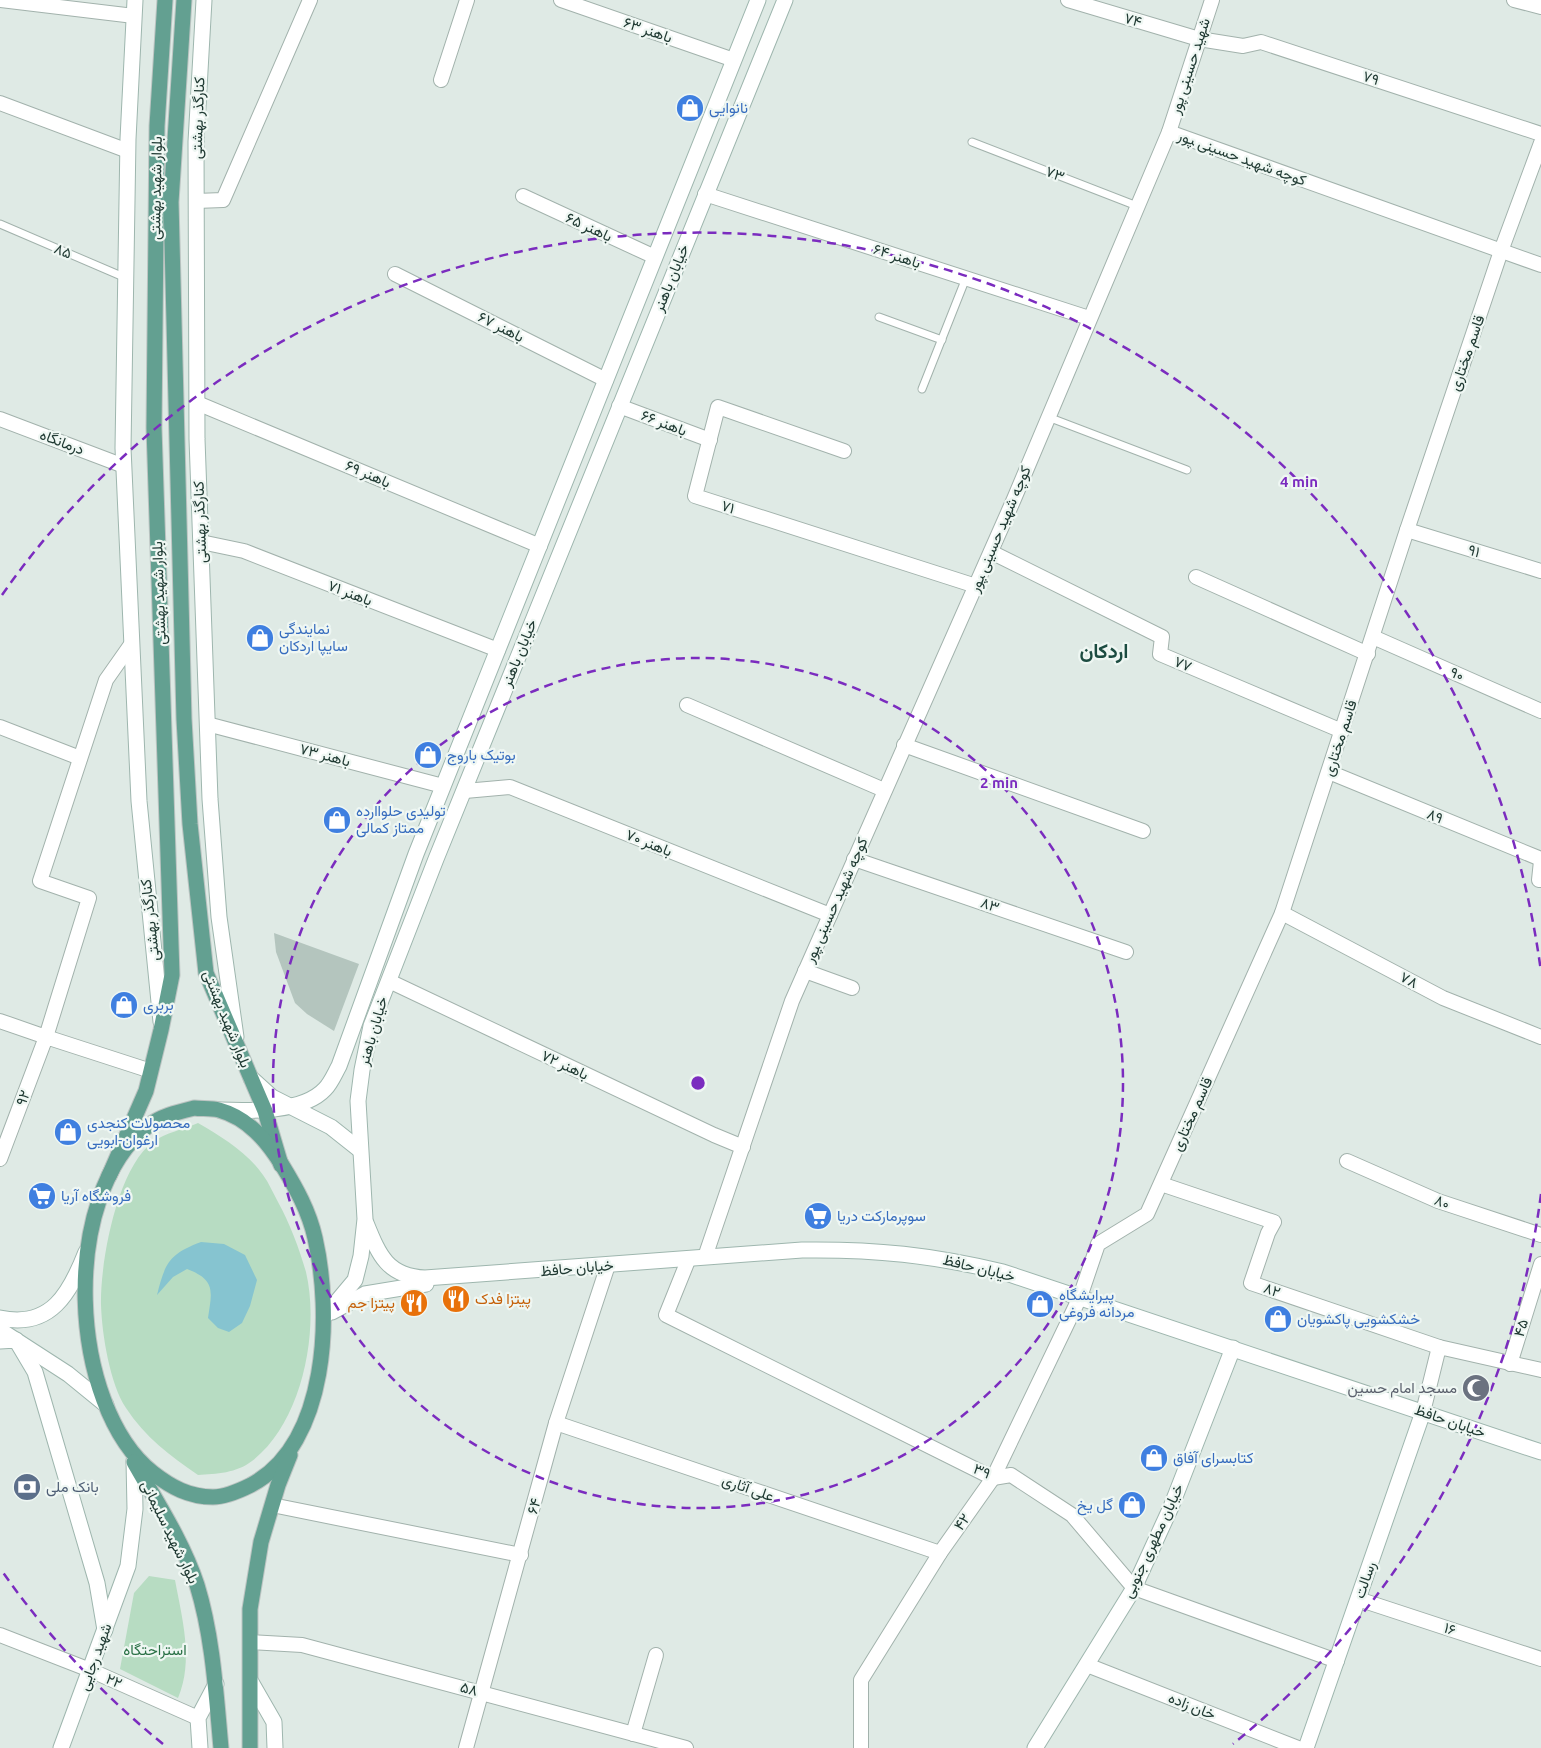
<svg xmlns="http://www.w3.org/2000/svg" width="1541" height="1748" font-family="Ubuntu,Vazirmatn,sans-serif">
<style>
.green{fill:#b7dcc2}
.water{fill:#86c4d0}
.building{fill:#b4c5be}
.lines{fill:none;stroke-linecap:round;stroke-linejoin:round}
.lane-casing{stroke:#a2b2ac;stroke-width:9}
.street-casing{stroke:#a2b2ac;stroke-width:16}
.secondary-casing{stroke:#9eb6ae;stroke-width:17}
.primary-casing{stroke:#bcc4c2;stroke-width:17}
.lane{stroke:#fff;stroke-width:7}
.street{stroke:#fff;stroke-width:14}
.secondary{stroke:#fff;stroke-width:15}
.primary{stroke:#63a091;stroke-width:15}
.ring{fill:none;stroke:#7b2cbf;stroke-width:2.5;stroke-dasharray:9 6}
.labels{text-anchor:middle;stroke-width:4.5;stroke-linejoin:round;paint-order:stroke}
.street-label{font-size:15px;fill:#203a33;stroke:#eff7f3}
.shop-label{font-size:15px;fill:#366cbe;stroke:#eff7f3;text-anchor:start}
.food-label{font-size:15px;fill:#c56008;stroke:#eff7f3;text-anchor:start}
.worship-label{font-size:15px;fill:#5b616d;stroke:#eff7f3;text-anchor:end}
.service-label{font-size:15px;fill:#4e5e75;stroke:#eff7f3;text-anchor:start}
.park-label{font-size:15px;fill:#2a7146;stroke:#eff7f3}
.district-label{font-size:20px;font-weight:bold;fill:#1c4c41;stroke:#eff7f3}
.centre{fill:#7b2cbf;stroke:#eff7f3;stroke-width:2.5}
.ring-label{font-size:15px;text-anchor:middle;font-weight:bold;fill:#7b2cbf;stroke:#eff7f3;stroke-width:4.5;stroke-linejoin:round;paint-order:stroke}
</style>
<rect width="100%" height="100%" fill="#dfeae5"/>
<g class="green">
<path d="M 198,1123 C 222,1137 247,1152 263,1175 C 269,1183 273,1193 278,1202 C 290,1224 299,1248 306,1272 C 320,1331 302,1423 252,1461 C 237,1473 216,1474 198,1475 C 170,1456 145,1437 126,1408 C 110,1384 102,1335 101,1305 C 100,1263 117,1168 153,1142 C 165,1133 184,1129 198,1123 Z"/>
<path d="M 149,1576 L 175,1580 C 182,1618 194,1661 178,1698 L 120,1669 L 134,1593 Z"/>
</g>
<path class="water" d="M 201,1242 L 224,1244 L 245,1255 L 257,1280 L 250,1306 L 242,1323 L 229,1332 L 218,1328 L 208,1318 C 212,1291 216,1280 187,1269 L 173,1277 L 157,1295 C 165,1263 169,1254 201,1242 Z"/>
<polygon class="building" points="274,933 359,964 334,1031 307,1014 295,1003 276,952"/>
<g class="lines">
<defs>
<g id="lane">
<polyline points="972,142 1137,206"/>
<polyline points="0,224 126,278"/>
<polyline points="879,317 942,340"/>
<polyline points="922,389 966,278"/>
<polyline points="1048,417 1187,470"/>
</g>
<g id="street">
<polyline points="1,0 134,16"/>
<polyline points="561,0 734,60"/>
<polyline points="1068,0 1199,39 1243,46 1261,42 1541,134"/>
<polyline points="1514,0 1541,7"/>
<polyline points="441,80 467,0"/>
<polyline points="0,103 128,151"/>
<polyline points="1169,132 1541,265"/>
<polyline points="705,194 1089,318"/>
<polyline points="523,196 655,257"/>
<polyline points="196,201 223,200 310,0"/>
<polyline points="395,274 606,380"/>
<polyline points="197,403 540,546"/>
<polyline points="619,406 710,440"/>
<polyline points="0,419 124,466"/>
<polyline points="844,451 718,407 695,496 976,586"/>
<polyline points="1407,530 1541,571"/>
<polyline points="201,542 244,551 498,650"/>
<polyline points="991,552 1162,637 1160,654 1342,731"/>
<polyline points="1196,577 1368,654"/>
<polyline points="1373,637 1541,711"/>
<polyline points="687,705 884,790"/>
<polyline points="207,724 443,786"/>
<polyline points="0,727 80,758"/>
<polyline points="904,745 1143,831"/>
<polyline points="1329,772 1541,859"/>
<polyline points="465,791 510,787 830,915"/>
<polyline points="854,859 1126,952"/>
<polyline points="1541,861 1539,880 1541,880"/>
<polyline points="1282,913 1443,998 1541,1037"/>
<polyline points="805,971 852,988"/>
<polyline points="389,981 714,1135 743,1147"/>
<polyline points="0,1021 46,1037 89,898 40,881 106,680 132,643"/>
<polyline points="0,1159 46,1037 151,1071"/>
<polyline points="1347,1161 1438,1201 1541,1235"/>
<polyline points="1161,1184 1274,1222 1268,1233 1251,1283 1439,1347"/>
<polyline points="705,1257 792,1001 1014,499 1169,132 1212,0"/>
<polyline points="689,1258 666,1315 993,1478 1011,1475 1072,1515 1134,1588 1337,1661"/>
<polyline points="1510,1364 1541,1264"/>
<polyline points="1423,1412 1439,1347 1541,1370"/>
<polyline points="556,1423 940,1553"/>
<polyline points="272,1505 521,1555"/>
<polyline points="1358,1599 1541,1659"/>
<polyline points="0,1635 90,1670 198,1718"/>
<polyline points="251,1642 302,1645 686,1748"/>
<polyline points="1087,1665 1298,1748"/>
<polyline points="633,1734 656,1655"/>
<polyline points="466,1748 556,1423 608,1265"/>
<polyline points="861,1748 861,1680 940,1553 993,1478 1080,1297 1098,1244 1147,1214 1282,913 1407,530 1501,251 1541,143"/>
</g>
<g id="secondary">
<polyline points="135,0 128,139 123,448 139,801 161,1022"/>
<polyline points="204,0 196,142 197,439 210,799 219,917 236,1037"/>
<polyline points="251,1078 272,1097 331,1127 360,1150"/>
<path d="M 219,1110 C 249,1111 303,1113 325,1089 C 331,1083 335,1073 339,1066 L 416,854 L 758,0"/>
<path d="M 366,1223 C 379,1255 387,1276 425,1278 L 802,1250 C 876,1249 931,1255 1003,1272 L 1541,1452"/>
<polyline points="332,1312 365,1294 426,1284"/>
<polyline points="324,1317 355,1280 361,1256 365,1219 358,1101 362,1070 371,1026 436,859 785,0"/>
<path d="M 0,1318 C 51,1329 70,1293 86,1252"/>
<polyline points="0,1330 68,1374 106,1405"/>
<polyline points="0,1341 16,1340 35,1372 97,1583 105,1630"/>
<polyline points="251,1682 274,1722 275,1748"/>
<polyline points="61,1748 128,1566 135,1509 134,1461"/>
<polyline points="200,1748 198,1718 216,1684"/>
<polyline points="1035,1748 1134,1588 1171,1507 1233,1348"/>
<polyline points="1306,1748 1423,1412"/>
</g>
<g id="primary">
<polyline points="184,0 171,202 184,719 190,824 206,973 265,1111 281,1165"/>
<path d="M 194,1108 C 202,1109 211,1108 219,1110 C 248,1118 267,1141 282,1165 C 296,1188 309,1211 315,1238 C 332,1313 329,1443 251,1485 C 239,1491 225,1497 213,1497 C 189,1497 171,1487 153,1473 C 68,1406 59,1194 148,1126 C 161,1116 178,1112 194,1108 Z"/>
<polyline points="109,1176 146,1091 161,1030 172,975 154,428 157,126 165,0"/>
<path d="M 134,1462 C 156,1501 183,1542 197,1585 C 213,1637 216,1694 221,1748"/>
<polyline points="250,1748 250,1609 261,1542 278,1485 290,1455"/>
</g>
</defs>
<use href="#lane" class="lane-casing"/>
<use href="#street" class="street-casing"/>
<use href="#secondary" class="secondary-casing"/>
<use href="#primary" class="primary-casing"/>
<use href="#lane" class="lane"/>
<use href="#street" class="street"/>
<use href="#secondary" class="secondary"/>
<use href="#primary" class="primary"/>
</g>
<g class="ring">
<circle cx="698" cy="1083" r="425"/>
<path d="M1541 1194A850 850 0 0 1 1233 1744M163 1744A850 850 0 0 1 2 1571M2 595A850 850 0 0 1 1541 972"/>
</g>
<defs>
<symbol id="shop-disc" viewBox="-11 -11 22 22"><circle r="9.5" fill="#3f7fe0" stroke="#eff7f3"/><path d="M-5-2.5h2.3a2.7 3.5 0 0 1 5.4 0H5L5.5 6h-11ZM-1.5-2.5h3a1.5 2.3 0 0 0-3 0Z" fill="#fff"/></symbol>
<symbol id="supermarket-disc" viewBox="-11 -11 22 22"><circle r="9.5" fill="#3f7fe0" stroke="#eff7f3"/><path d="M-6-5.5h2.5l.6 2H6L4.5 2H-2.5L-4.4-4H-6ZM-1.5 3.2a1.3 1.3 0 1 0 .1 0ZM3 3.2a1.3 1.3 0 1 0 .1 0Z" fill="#fff"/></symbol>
<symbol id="restaurant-disc" viewBox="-11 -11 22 22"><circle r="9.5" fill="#e8710a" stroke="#eff7f3"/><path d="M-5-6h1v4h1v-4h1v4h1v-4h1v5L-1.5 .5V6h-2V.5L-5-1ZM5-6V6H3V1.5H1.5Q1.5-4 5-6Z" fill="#fff"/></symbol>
<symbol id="mosque-disc" viewBox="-11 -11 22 22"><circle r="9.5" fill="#6b7280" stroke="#eff7f3"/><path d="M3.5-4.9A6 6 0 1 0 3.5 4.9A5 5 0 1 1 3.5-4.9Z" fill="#fff"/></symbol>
<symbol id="bank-disc" viewBox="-11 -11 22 22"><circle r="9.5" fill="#5c6f8a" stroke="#eff7f3"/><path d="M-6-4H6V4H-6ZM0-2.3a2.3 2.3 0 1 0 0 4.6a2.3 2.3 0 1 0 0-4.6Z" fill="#fff"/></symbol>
</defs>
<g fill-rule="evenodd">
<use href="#shop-disc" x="674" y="92" width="32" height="32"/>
<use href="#shop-disc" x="244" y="622" width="32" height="32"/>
<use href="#shop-disc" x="412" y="739" width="32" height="32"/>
<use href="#shop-disc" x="321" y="804" width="32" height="32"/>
<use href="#shop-disc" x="108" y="989" width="32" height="32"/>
<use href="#shop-disc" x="52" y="1116" width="32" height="32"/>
<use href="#supermarket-disc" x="26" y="1180" width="32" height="32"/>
<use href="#supermarket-disc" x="802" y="1200" width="32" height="32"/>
<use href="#restaurant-disc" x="440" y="1283" width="32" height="32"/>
<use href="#restaurant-disc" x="398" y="1287" width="32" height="32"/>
<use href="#shop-disc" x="1024" y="1288" width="32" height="32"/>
<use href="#shop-disc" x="1262" y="1303" width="32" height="32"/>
<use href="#mosque-disc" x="1460" y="1372" width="32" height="32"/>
<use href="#shop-disc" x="1138" y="1442" width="32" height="32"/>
<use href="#bank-disc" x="11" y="1471" width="32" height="32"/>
<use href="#shop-disc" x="1116" y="1489" width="32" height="32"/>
</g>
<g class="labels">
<g class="street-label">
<text transform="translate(1133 20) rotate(17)" y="5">۷۴</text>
<text transform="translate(648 30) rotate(19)" y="5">باهنر ۶۳</text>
<text transform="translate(1190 66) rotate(-72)" y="5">شهید حسینی پور</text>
<text transform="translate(1371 78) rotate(18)" y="5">۷۹</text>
<text transform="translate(198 118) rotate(-88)" y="5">کنارگذر بهشتی</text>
<text transform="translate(1242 158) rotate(20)" y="5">کوچه شهید حسینی ‍پور</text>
<text transform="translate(1055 174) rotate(21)" y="5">۷۳</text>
<text transform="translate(156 188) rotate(-89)" y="5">بلوار شهید بهشتی</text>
<text transform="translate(589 227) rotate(25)" y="5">باهنر ۶۵</text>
<text transform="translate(63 251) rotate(23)" y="5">۸۵</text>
<text transform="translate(897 256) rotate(18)" y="5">باهنر ۶۴</text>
<text transform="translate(671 278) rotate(-68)" y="5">خیابان باهنر</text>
<text transform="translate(501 327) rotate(27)" y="5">باهنر ۶۷</text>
<text transform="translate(1467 353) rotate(-71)" y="5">قاسم مختاری</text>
<text transform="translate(664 423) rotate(21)" y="5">باهنر ۶۶</text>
<text transform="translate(62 442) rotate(21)" y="5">درمانگاه</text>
<text transform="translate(368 474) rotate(23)" y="5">باهنر ۶۹</text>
<text transform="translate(728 507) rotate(18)" y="5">۷۱</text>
<text transform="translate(200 522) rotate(-92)" y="5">کنارگذر بهشتی</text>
<text transform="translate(1000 529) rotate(-67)" y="5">کوچه شهید حسینی ‍پور</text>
<text transform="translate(1474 551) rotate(17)" y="5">۹۱</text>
<text transform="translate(159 593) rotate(-92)" y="5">بلوار شهید بهشتی</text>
<text transform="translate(350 593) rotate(21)" y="5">باهنر ۷۱</text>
<text transform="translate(519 653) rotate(-68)" y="5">خیابان باهنر</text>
<text transform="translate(1183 664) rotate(23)" y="5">۷۷</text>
<text transform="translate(1457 674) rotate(24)" y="5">۹۰</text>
<text transform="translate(1340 738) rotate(-72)" y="5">قاسم مختاری</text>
<text transform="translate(325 755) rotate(15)" y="5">باهنر ۷۳</text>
<text transform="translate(1435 816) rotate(22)" y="5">۸۹</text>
<text transform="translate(649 843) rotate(22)" y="5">باهنر ۷۰</text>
<text transform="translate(836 900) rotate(-66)" y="5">کوچه شهید حسینی ‍پور</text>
<text transform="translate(990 905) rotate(19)" y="5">۸۳</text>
<text transform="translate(150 920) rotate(-96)" y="5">کنارگذر بهشتی</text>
<text transform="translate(1409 980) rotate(28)" y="5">۷۸</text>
<text transform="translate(227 1019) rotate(68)" y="5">بلوار شهید بهشتی</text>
<text transform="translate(373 1031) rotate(-74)" y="5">خیابان باهنر</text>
<text transform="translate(565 1065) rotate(25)" y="5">باهنر ۷۲</text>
<text transform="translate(23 1098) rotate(-69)" y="5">۹۲</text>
<text transform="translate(1192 1114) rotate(-66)" y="5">قاسم مختاری</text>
<text transform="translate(1442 1202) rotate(20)" y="5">۸۰</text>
<text transform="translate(577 1268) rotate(-5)" y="5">خیابان حافظ</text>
<text transform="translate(979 1268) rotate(14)" y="5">خیابان حافظ</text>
<text transform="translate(1272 1290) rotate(19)" y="5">۸۲</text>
<text transform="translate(1521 1328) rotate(-73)" y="5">۴۵</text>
<text transform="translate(1450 1421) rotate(19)" y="5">خیابان حافظ</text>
<text transform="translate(982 1471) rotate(22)" y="5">۳۹</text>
<text transform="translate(748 1488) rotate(19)" y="5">علی آثاری</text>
<text transform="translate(534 1506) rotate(-75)" y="5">۶۴</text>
<text transform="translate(962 1522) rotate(-55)" y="5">۴۲</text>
<text transform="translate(170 1532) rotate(64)" y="5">بلوار شهید سلیمانی</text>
<text transform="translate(1153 1541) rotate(-65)" y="5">خیابان مطهری جنوبی</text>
<text transform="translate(1365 1580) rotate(-71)" y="5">رسالت</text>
<text transform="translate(1450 1629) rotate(18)" y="5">۱۶</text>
<text transform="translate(95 1657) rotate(-70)" y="5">شهید رجایی</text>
<text transform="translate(114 1681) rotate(24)" y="5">۲۲</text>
<text transform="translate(469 1689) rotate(15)" y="5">۵۸</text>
<text transform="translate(1192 1706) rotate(22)" y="5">خان زاده</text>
</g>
<g class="shop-label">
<text x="709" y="113">نانوایی</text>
<text x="279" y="634">نمایندگی<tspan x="279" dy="17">سایپا اردکان</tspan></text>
<text x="447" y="760">بوتیک باروج</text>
<text x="356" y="816">تولیدی حلواارده<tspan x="356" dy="17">ممتاز کمالی</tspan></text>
<text x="143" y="1010">بربری</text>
<text x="87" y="1128">محصولات کنجدی<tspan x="87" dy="17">ارغوان-ابویی</tspan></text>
<text x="61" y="1201">فروشگاه آریا</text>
<text x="837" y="1221">سوپرمارکت دریا</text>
<text x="1059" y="1300">پیرایشگاه<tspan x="1059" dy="17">مردانه فروغی</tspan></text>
<text x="1297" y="1324">خشکشویی پاکشویان</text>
<text x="1173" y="1463">کتابسرای آفاق</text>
<text x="1113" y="1510" text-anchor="end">گل یخ</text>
</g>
<g class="food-label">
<text x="475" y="1304">پیتزا فدک</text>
<text x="395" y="1308" text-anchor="end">پیتزا جم</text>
</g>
<g class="worship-label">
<text x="1457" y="1393">مسجد امام حسین</text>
</g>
<g class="service-label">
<text x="46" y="1492">بانک ملی</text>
</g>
<g class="park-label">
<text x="155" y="1655">استراحتگاه</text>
</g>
<g class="district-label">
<text x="1104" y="658">اردکان</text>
</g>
</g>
<circle cx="698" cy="1083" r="8" class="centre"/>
<g class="ring-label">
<text x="1299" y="487">4 min</text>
<text x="999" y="788">2 min</text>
</g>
</svg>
